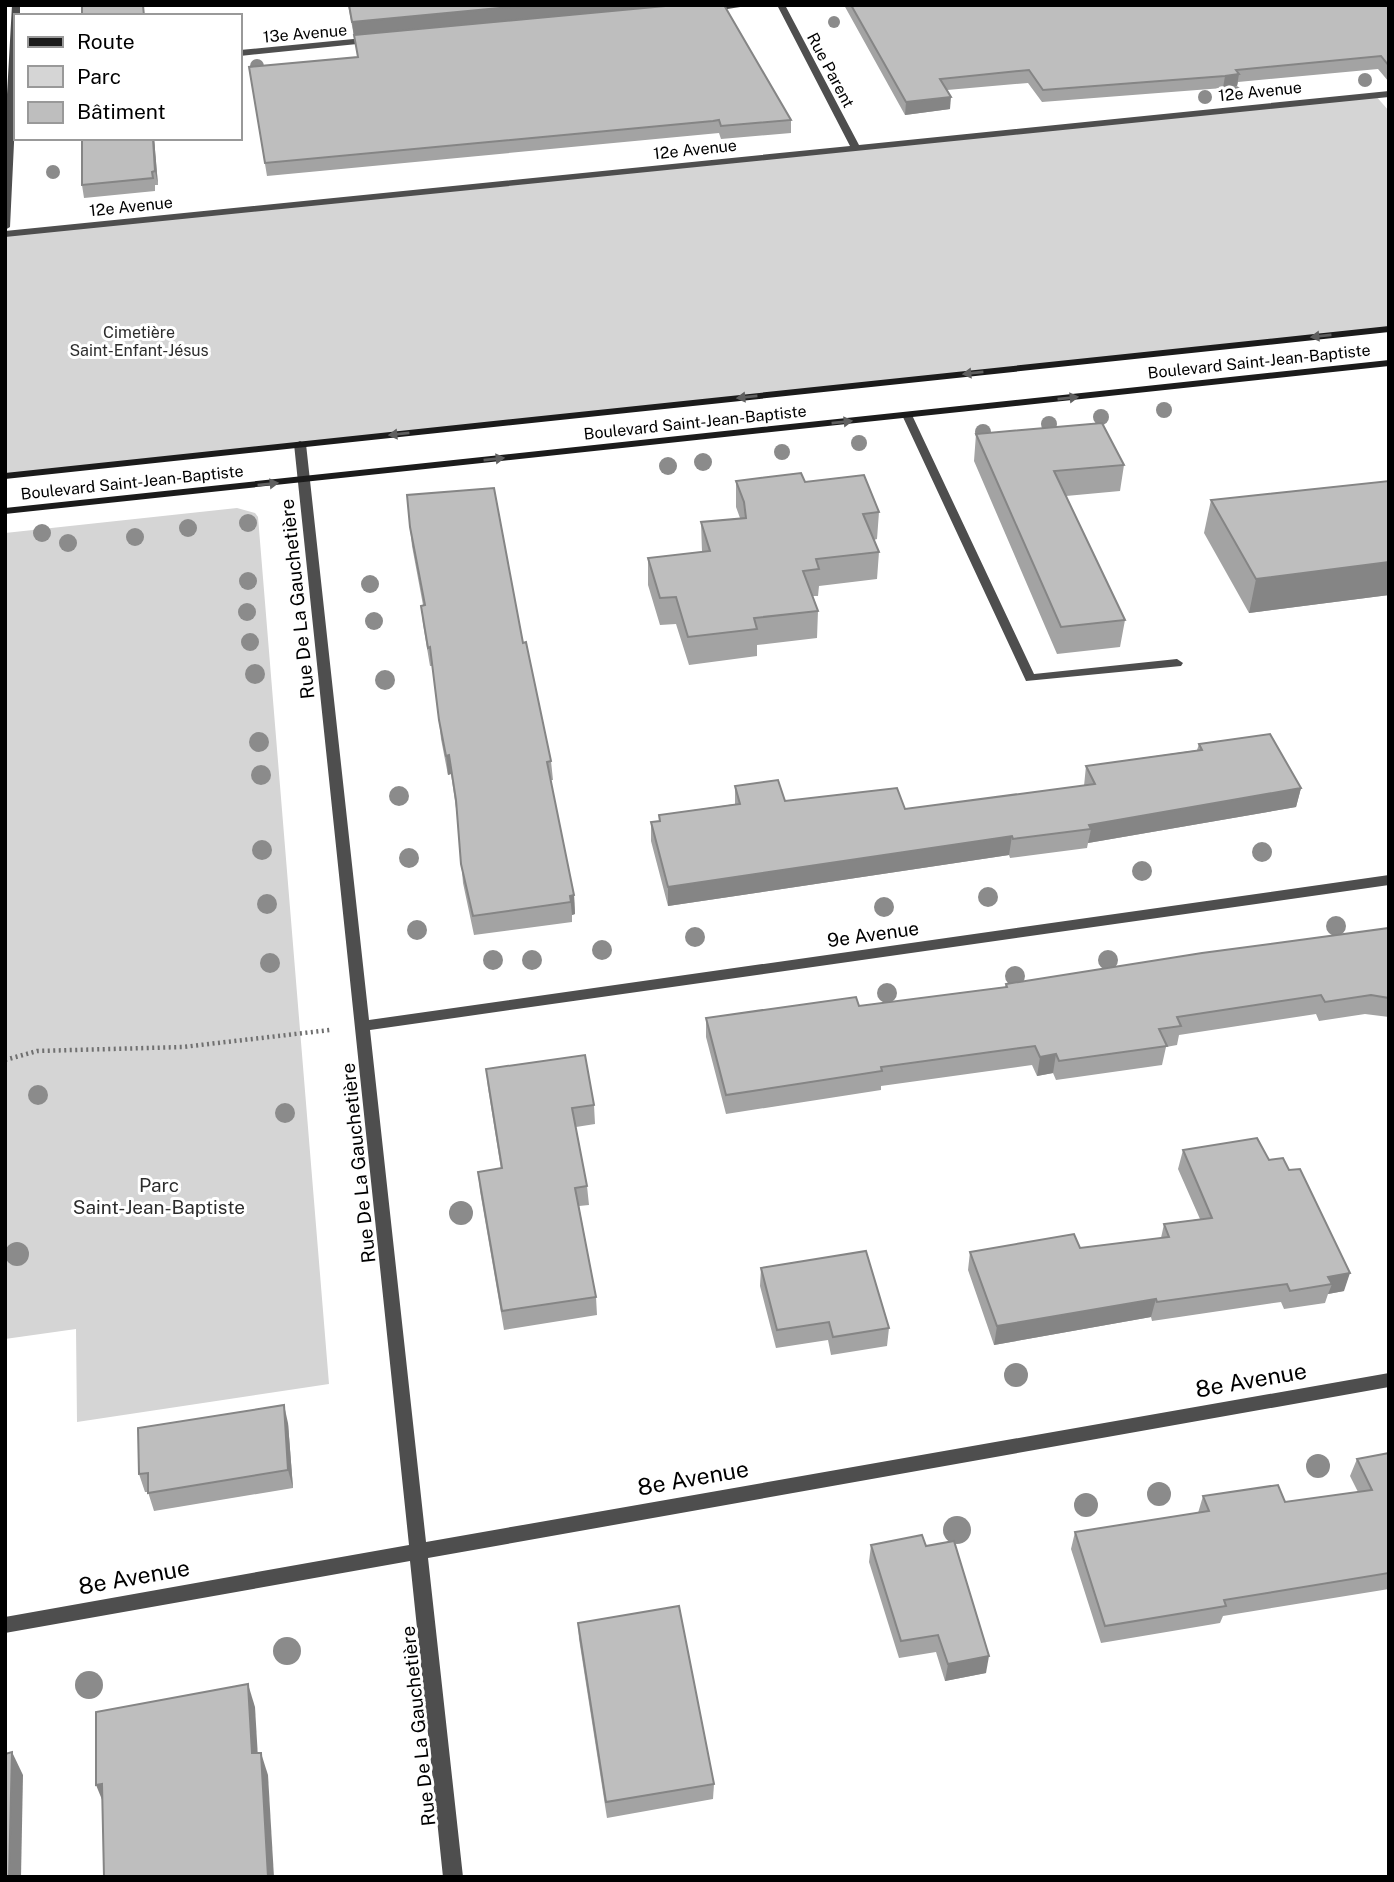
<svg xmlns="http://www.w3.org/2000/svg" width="1394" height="1882" font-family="'Public Sans',sans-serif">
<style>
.green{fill:#d5d5d5}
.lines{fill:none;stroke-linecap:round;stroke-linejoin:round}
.path{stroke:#707070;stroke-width:4.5;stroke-dasharray:2 3.5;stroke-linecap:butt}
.lane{fill:#4e4e4e;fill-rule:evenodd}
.street{fill:#4e4e4e;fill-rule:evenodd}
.secondary{fill:#1b1b1b;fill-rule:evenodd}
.tree{fill:#8b8b8b}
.wall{fill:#a3a3a3}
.shaded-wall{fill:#858585}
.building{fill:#bebebe;stroke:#858585;stroke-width:2}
.oneway{fill:#5f5f5f}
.labels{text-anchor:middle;stroke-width:6;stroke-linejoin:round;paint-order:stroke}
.far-street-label{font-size:16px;fill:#000;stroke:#fff}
.far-park-label{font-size:16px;fill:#2c2c2c;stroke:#fff}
.street-label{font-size:19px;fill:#000;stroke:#fff}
.park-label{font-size:19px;fill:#2c2c2c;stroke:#fff}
.near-street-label{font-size:23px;fill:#000;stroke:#fff}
</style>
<rect width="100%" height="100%" fill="#fff"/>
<g class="green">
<polygon points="1375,95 1389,111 1389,329 5,476 5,234"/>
<polygon points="237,508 255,513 258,517 329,1384 77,1422 76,1329 5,1339 5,533"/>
</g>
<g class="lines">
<polyline class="path" points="5,1060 37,1051 183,1047 330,1030"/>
<polygon class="lane" points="907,412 912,415 1034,674 1177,659 1183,663 1181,666 1026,681 902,415"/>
<g class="street">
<polygon points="12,5 20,5 20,16 16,16 16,101 10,227 5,230 5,130"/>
<polygon points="721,5 753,5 708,12 704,9"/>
<polygon points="777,5 785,5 859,145 1389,91 1389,97 5,237 5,231 850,146"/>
<polygon points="374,37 378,40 377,42 240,56 240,50"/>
<polygon points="300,441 306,444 369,1020 1389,875 1389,885 370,1030 426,1542 1389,1373 1389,1387 428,1558 463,1877 443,1877 410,1561 5,1633 5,1617 409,1545 294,444"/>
</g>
<g class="secondary">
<polygon points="1389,326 1389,332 5,479 5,473"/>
<polygon points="1389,360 1389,366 5,514 5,508"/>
</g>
</g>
<g class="tree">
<circle cx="834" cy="22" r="6"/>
<circle cx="257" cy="66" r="7"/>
<circle cx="1365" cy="80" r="7"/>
<circle cx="1235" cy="93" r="7"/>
<circle cx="1205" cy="97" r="7"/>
<circle cx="53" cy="172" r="7"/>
<circle cx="1164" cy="410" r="8"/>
<circle cx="1101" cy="417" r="8"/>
<circle cx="1049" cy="424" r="8"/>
<circle cx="983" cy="432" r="8"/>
<circle cx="859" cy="443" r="8"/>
<circle cx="782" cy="452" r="8"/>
<circle cx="703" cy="462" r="9"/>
<circle cx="668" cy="466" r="9"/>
<circle cx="248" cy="523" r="9"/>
<circle cx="188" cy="528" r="9"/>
<circle cx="42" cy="533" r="9"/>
<circle cx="135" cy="537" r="9"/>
<circle cx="68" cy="543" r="9"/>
<circle cx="248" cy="581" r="9"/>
<circle cx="370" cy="584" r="9"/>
<circle cx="247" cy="612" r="9"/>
<circle cx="374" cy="621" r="9"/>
<circle cx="250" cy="642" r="9"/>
<circle cx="255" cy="674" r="10"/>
<circle cx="385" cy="680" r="10"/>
<circle cx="259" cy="742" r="10"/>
<circle cx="261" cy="775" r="10"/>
<circle cx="399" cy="796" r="10"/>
<circle cx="262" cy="850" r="10"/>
<circle cx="1262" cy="852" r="10"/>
<circle cx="409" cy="858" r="10"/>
<circle cx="1142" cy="871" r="10"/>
<circle cx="988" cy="897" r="10"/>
<circle cx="267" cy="904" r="10"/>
<circle cx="884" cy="907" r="10"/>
<circle cx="1336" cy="926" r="10"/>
<circle cx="417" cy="930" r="10"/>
<circle cx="695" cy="937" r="10"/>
<circle cx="602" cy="950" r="10"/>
<circle cx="493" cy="960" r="10"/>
<circle cx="532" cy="960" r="10"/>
<circle cx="1108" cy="960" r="10"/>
<circle cx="270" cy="963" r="10"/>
<circle cx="1015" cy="976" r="10"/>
<circle cx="887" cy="993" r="10"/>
<circle cx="38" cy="1095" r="10"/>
<circle cx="285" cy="1113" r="10"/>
<circle cx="461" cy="1213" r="12"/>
<circle cx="17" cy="1254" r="12"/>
<circle cx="1016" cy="1375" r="12"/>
<circle cx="1318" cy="1466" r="12"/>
<circle cx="1159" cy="1494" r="12"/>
<circle cx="1086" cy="1505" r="12"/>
<circle cx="957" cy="1530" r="14"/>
<circle cx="287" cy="1651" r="14"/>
<circle cx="89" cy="1685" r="14"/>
</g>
<g class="wall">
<polygon points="348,5 724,5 791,120 791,133 721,139 719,133 267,176 249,67 358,57"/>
<polygon points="844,5 1389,5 1389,82 1378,69 1238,82 1237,86 1223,88 1042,102 1028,83 947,90 950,109 905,115"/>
<polygon points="154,138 158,185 155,185 155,191 84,198 82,185"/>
<polygon points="976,434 1124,465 1120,491 1066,496 1125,620 1120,647 1057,654 974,461"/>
<polygon points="736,481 805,482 879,512 877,539 874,540 879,552 877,579 819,586 818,596 813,596 818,611 817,638 757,645 757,656 689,665 676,624 660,625 648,585 648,558 702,552 701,522 740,518 736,507"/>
<polygon points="1389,481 1389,595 1249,613 1204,533 1211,500"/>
<polygon points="410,527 523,643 551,761 553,780 550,780 574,895 575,914 572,915 572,922 474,935 463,883 457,815 451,774 448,775 441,739 433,666 430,666 423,624 421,606 423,605 412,546"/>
<polygon points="1199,744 1301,788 1296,807 1088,843 1087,848 1010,858 1009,855 668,906 651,841 651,822 659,821 659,815 735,804 735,786 785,801 905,809 1084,786 1086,766 1197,750"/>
<polygon points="1389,928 1389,1017 1365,1014 1319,1021 1316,1014 1179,1035 1177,1045 1166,1047 1162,1065 1056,1080 1053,1073 1037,1076 1032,1065 881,1086 881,1090 726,1114 706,1037 706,1018 859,1006 1005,987 1006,984"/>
<polygon points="486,1069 594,1105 595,1124 576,1127 587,1186 589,1205 579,1206 596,1297 597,1315 504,1330 480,1191 478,1172 501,1169 488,1088"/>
<polygon points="1183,1150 1269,1160 1344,1291 1328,1294 1325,1303 1284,1309 1281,1302 1152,1321 1151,1317 994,1345 968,1270 970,1252 1080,1248 1161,1238 1164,1224 1200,1219 1178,1169"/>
<polygon points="761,1268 889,1328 887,1346 831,1355 828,1340 776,1348 760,1286"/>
<polygon points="288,1423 293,1488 154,1511 148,1492 145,1492 139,1474"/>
<polygon points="1389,1453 1389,1589 1223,1616 1220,1623 1101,1643 1071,1549 1075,1532 1198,1513 1203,1496 1285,1502 1358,1492 1350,1476 1357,1459"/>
<polygon points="871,1545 926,1546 986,1673 945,1681 936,1652 899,1658 869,1562"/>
<polygon points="578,1623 714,1784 713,1799 607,1818 579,1639"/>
</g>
<g class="shaded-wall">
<polygon points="531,5 689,5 354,37 352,22"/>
<polygon points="1239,74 1237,86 1223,88 1225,76"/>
<polygon points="951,97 950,109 905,115 906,102"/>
<polygon points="153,138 154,138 158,185 155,171"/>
<polygon points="1389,562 1389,595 1249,613 1256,579"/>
<polygon points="449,755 451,774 448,775 446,756"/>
<polygon points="1301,788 1296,807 1088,843 1091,829 1089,825"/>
<polygon points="1012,836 1009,855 668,906 668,887"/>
<polygon points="574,895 575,914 572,915 570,896"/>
<polygon points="1056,1054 1053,1073 1037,1076 1040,1057"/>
<polygon points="1350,1273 1344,1291 1328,1294 1332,1284 1328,1277"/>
<polygon points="1156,1299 1151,1317 994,1345 997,1326"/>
<polygon points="284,1405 288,1423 293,1488 288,1470"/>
<polygon points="989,1656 986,1673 945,1681 948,1664"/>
<polygon points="248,1684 255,1707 259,1775 252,1753"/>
<polygon points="12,1752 23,1775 21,1877 9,1877"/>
<polygon points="261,1753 268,1775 274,1877 268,1877"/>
<polygon points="102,1784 105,1807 96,1785"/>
</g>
<g class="building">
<polygon points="82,5 143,5 144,16 82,16"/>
<polygon points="349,5 531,5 352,22"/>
<polygon points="676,5 724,5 791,120 721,126 719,120 713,121 265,163 249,67 358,57 354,35"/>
<polygon points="851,5 1389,5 1389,66 1381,56 1236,70 1239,74 1225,76 1043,90 1029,70 940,79 951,97 906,102"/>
<polygon points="82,138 153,138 155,171 152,172 153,178 82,185"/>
<polygon points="1102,423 1124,465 1054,471 1125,620 1061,627 976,434"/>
<polygon points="801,473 805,482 864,475 879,512 863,514 879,552 816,559 819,569 803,571 818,611 754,618 757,629 688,637 676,597 660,598 648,558 710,551 701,522 746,518 744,502 736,481"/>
<polygon points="1389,481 1389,562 1256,579 1211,500"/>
<polygon points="494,488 523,643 526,642 551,761 547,762 574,895 570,896 571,902 473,916 461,864 456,800 449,755 446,756 439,720 430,647 428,648 421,606 425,605 410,527 407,495"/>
<polygon points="1270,734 1301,788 1089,825 1091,829 1013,839 1012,836 668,887 651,822 660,821 659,815 740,804 735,786 778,780 785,801 897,788 905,809 1095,784 1086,766 1202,750 1199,744"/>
<polygon points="1389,928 1389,998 1371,995 1325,1002 1321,995 1177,1017 1181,1026 1159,1029 1167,1046 1059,1061 1056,1054 1040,1057 1035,1046 881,1067 882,1071 726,1095 706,1018 856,997 859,1006 1007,987 1006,984 1202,953"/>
<polygon points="585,1055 594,1105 572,1108 587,1186 575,1188 596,1297 502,1311 478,1172 502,1168 486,1069"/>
<polygon points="1257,1138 1269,1160 1283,1158 1289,1170 1300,1169 1350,1273 1328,1277 1332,1284 1290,1291 1287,1284 1157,1302 1156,1299 997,1326 970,1252 1074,1234 1080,1248 1169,1237 1164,1224 1212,1218 1183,1150"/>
<polygon points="866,1251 889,1328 833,1337 829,1322 777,1330 761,1268"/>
<polygon points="284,1405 288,1470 148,1493 148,1473 139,1474 138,1428"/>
<polygon points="1389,1453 1389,1573 1224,1600 1226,1606 1105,1626 1075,1532 1209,1511 1203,1496 1278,1485 1285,1502 1372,1490 1357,1459"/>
<polygon points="922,1535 926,1546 954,1541 989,1656 948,1664 938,1635 901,1641 871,1545"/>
<polygon points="679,1606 714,1784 606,1802 578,1623"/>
<polygon points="248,1684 252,1753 261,1753 268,1877 104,1877 102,1784 96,1785 96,1712"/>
<polygon points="12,1752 9,1877 5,1877 5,1754"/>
</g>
<defs><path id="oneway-solid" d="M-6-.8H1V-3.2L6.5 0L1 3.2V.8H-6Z" transform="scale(1.75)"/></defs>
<g class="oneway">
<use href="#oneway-solid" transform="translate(1321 336) rotate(174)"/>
<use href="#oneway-solid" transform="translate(973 373) rotate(174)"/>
<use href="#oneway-solid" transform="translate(747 397) rotate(174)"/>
<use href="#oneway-solid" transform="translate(1068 398) rotate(-6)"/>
<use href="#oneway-solid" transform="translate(842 422) rotate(-6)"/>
<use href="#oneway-solid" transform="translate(399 434) rotate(174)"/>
<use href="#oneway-solid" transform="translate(494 459) rotate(-6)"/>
<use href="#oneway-solid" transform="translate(268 484) rotate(-6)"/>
</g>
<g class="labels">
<g class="far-street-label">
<text transform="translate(305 33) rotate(-5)" y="6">13e Avenue</text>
<text transform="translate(831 70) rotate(62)" y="6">Rue Parent</text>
<text transform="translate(1260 91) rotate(-6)" y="6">12e Avenue</text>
<text transform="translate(695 149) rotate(-6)" y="6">12e Avenue</text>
<text transform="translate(131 206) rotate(-6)" y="6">12e Avenue</text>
<text transform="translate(1259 361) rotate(-6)" y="6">Boulevard Saint-Jean-Baptiste</text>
<text transform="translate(695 422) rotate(-6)" y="6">Boulevard Saint-Jean-Baptiste</text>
<text transform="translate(132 482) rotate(-6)" y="6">Boulevard Saint-Jean-Baptiste</text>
</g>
<g class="far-park-label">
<text x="139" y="338">Cimetière<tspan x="139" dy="18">Saint-Enfant-Jésus</tspan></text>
</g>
<g class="street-label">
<text transform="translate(297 599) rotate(-96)" y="7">Rue De La Gauchetière</text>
<text transform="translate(873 934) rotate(-8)" y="7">9e Avenue</text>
<text transform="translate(358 1163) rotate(-96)" y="7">Rue De La Gauchetière</text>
<text transform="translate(418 1726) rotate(-96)" y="7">Rue De La Gauchetière</text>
</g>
<g class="park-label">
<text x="159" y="1192">Parc<tspan x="159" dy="22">Saint-Jean-Baptiste</tspan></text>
</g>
<g class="near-street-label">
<text transform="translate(1251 1380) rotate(-10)" y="8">8e Avenue</text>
<text transform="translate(693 1478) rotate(-10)" y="8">8e Avenue</text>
<text transform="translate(134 1577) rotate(-10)" y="8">8e Avenue</text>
</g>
</g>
<rect width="1394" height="1882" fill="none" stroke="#000000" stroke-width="14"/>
<rect x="14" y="14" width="228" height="126" fill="#ffffff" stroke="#999999" stroke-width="2"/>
<rect x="28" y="37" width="35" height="10" fill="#1b1b1b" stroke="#999999" stroke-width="2"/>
<text x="77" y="49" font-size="21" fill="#000000">Route</text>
<rect x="28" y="66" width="35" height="21" fill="#d5d5d5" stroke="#999999" stroke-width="2"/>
<text x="77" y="84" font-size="21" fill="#000000">Parc</text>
<rect x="28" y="102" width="35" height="21" fill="#bebebe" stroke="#999999" stroke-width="2"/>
<text x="77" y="119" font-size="21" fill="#000000">Bâtiment</text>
</svg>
